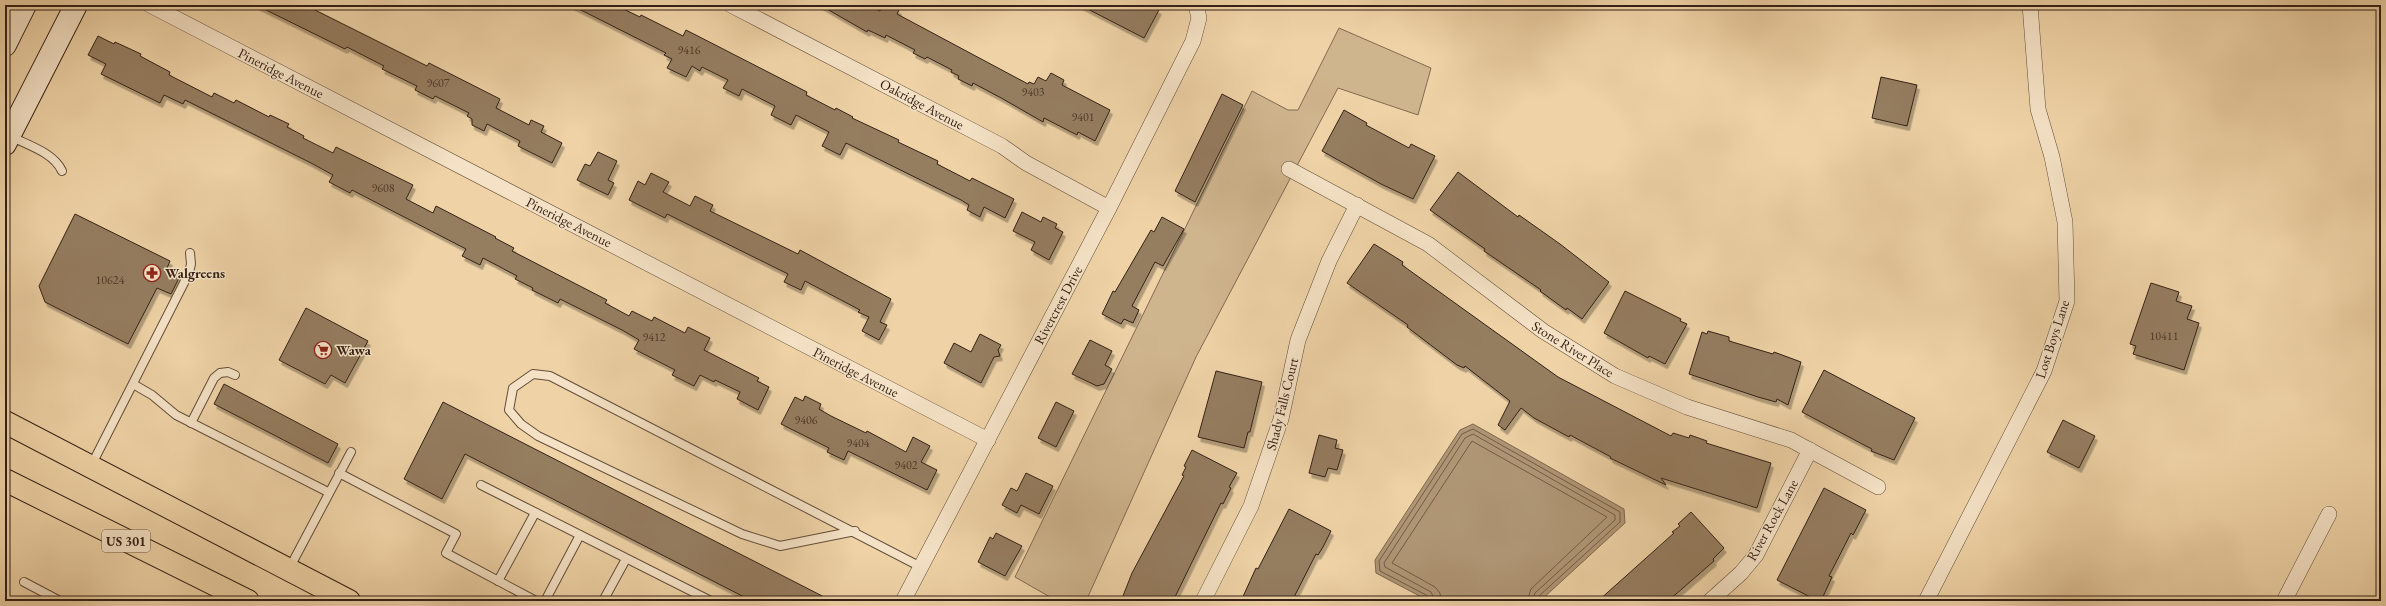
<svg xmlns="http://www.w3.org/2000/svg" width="2386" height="606" font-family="'EB Garamond',serif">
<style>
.green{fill:#cfb58e;stroke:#826a52}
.water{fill:#af9675;stroke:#7e674f}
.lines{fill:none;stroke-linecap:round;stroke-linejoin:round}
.shore{stroke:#725b45;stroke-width:1}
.building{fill:#957d61;stroke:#342015;filter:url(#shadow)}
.lane-casing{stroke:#634d3a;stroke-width:10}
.street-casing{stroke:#634d3a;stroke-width:16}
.secondary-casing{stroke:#342015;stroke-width:24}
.primary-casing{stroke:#342015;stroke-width:24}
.lane{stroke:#f5e2c6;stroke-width:8}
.street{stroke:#f5e2c6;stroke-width:15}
.secondary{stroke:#f5e2c6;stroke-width:22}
.primary{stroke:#efd3a7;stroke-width:22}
.labels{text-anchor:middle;stroke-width:3;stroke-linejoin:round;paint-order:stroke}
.number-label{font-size:12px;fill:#4c3728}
.shield{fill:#f5e2c6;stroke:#6e5a4a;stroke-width:1}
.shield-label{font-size:13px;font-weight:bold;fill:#342015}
.street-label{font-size:14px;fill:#342015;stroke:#f5e2c6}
.poi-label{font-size:14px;font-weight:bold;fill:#342015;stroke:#f5e2c6;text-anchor:start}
</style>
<defs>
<filter id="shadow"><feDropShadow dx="2.5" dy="4.5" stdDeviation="0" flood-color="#0004"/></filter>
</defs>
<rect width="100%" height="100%" fill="#efd3a7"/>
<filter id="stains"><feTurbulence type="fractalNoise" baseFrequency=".005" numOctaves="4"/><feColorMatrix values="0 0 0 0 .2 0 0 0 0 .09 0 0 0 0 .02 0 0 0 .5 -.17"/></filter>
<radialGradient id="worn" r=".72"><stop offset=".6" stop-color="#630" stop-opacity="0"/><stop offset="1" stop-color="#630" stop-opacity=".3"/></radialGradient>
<polygon class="green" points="1339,28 1431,68 1418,115 1338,88 1196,357 1086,601 1057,601 1015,577 1252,91 1288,110 1298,110"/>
<polygon class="water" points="1473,424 1624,509 1625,523 1540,601 1429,601 1376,573 1375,560 1460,430"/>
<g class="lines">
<g class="shore">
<polyline points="1430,601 1428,596 1380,571 1379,561 1462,434 1473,429 1620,512 1620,522 1539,596 1538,601"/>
<polyline points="1435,601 1431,592 1385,567 1384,563 1465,438 1473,434 1615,515 1615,520 1535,593 1533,601"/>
<polyline points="1441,601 1440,593 1435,587 1392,563 1472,441 1607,517 1531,589 1527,601"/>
</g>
</g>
<g class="building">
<polygon points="256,5 305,5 427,66 429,63 500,99 496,108 529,125 531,120 544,126 541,132 562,143 552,163 518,146 520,141 487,124 484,131 472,125 472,119 467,116 469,113 435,96 433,99 415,90 417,86 382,69 384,66 347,47 345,49"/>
<polygon points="571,5 615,5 640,17 641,15 683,36 686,30 807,92 806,95 835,110 836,108 853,117 852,118 899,140 898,142 938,161 937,164 970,181 972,178 1014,199 1005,218 984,207 980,217 967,210 969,205 961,200 846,143 840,155 822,146 829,132 796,115 791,125 771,115 775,106 742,89 739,96 723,88 728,80 702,67 700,71 692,66 686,77 667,68 672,59 664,55 666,53"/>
<polygon points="820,5 868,5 880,11 883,5 888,5 899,10 897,14 1028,84 1029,82 1034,84 1038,77 1046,81 1051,73 1064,80 1062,85 1110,110 1095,141 1078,132 1077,135 1044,118 1043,122 1003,99 973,83 972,86 958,79 959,76 951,72 952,70 927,57 925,59 913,53 915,50 886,35 885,38 868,30 867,32"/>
<polygon points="1080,5 1148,5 1159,10 1144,38"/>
<polygon points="98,36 114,44 115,42 141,54 140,56 170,72 169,75 212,97 214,93 234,103 236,100 269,117 270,115 289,124 287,127 304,136 303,138 333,153 336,147 413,185 406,199 433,213 436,206 496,237 495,238 514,248 512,251 607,300 605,303 629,316 632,311 652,321 654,317 685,333 688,327 710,338 704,350 759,378 757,381 769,387 758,410 737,399 740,392 715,380 714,382 700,375 694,386 672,375 675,370 634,349 639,340 622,330 560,299 558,303 532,290 533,288 515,279 517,276 483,258 480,265 462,256 466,249 352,190 350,193 329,182 333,175 311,163 185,100 183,104 164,95 160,103 101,74 106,64 88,55"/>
<polygon points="1881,77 1917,85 1907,126 1872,118"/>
<polygon points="1222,94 1243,105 1195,202 1175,191"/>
<polygon points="1344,110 1367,123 1366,125 1409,148 1411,144 1435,156 1413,199 1381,184 1322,151"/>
<polygon points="598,152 617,161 608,180 614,183 608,195 577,180 585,164 590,166"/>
<polygon points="1458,172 1518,217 1519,215 1560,244 1609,282 1582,319 1567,308 1566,310 1540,291 1541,290 1484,251 1485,249 1430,210"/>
<polygon points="651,173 669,182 663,192 690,206 695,196 713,205 710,211 798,254 800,250 891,299 880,322 887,325 879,340 862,331 869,317 858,312 860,310 805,281 801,290 784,282 788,274 667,214 665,218 629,200 638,181 645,185"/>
<polygon points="1022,212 1041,222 1043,217 1057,224 1055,228 1063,232 1049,260 1031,250 1035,242 1013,231"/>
<polygon points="75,214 170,261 167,268 181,274 171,294 157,288 128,344 45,302 39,286"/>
<polygon points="1162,217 1184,229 1163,266 1155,262 1132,306 1139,310 1133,323 1124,319 1121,324 1102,314 1113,291 1115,292 1151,230 1154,232"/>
<polygon points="1374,244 1403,262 1402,265 1558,377 1671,436 1673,433 1689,438 1690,435 1707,441 1706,443 1771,463 1757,508 1661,478 1666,485 1610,458 1611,457 1570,435 1569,437 1534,418 1521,408 1505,430 1498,425 1510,401 1465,366 1464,368 1457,365 1407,327 1408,325 1347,283"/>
<polygon points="2151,283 2179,292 2176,301 2192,306 2187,319 2199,323 2184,370 2133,354 2136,346 2130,344"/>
<polygon points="1625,291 1681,319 1680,321 1687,324 1665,364 1649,356 1648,358 1604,333"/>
<polygon points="306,308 368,341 345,383 331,375 325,384 279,360"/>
<polygon points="1708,331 1729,337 1729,341 1773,354 1774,352 1801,362 1788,405 1777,399 1776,402 1758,397 1689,374 1702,332 1707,334"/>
<polygon points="980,334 1001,345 998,350 1000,356 994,357 981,383 944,363 954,343 971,352"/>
<polygon points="1090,340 1112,351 1105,365 1112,369 1104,384 1097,386 1072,374"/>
<polygon points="1824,370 1915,418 1894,460 1871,451 1872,449 1866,446 1802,412"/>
<polygon points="1216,371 1262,382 1250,432 1248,432 1244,448 1198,437"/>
<polygon points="224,384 338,444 328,463 214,404"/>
<polygon points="805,396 821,404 819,409 831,416 866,433 867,431 906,452 913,437 930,446 921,462 937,470 927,490 848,451 844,460 827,452 829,448 781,424 795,397 803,401"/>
<polygon points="443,402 832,601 752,601 465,454 442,499 404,479"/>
<polygon points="1056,402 1074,411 1056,447 1038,438"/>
<polygon points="2063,420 2095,436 2079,468 2047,452"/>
<polygon points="1319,435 1337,440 1335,448 1343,450 1337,470 1328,468 1325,477 1309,473"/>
<polygon points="1192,450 1237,473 1229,487 1231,488 1223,504 1221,503 1173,601 1121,601 1132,573 1184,476 1182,475 1186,467 1184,466"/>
<polygon points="1026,473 1053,486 1039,514 1021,505 1017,513 1002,505 1011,488 1017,491"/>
<polygon points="1824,488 1866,510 1853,535 1851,533 1829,576 1832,577 1821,601 1818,601 1777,580"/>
<polygon points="1289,509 1331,531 1323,547 1318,555 1316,554 1292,601 1241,601 1256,568 1258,569"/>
<polygon points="1691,512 1724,548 1713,559 1714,561 1668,601 1598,601 1674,533 1672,532 1680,526 1678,524"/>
<polygon points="996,533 1022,546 1005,576 978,562 990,537 993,539"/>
</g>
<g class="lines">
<defs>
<g id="lane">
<path d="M 10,136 C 27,145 53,152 62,171"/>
<polyline points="133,384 152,395 176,415 328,492"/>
<polyline points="191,423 214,378 220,373 228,372 235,375"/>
<polyline points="91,466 189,273 191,264 190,253"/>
<polyline points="339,473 456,534 446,553 536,601"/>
<polyline points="481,485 711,601"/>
<polyline points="855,531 780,546 742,534 538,436 521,424 509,410 513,388 533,374 550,376 921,567"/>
<polyline points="289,569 351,452"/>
<polyline points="498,581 535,513"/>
<polyline points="24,582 60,601"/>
<polyline points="545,601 580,535"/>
<polyline points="603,601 626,559"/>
</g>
<g id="street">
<polyline points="150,5 988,440"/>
<polyline points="731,5 1002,146 1026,163 1109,208"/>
<polyline points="1289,169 1428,244 1543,331 1615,376 1687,407 1791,440 1878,487"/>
<polyline points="903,601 1109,208 1193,41 1199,18 1196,5"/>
<polyline points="1203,601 1251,506 1281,419 1298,340 1329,261 1357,205"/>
<polyline points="1710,601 1741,573 1756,555 1810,450"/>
<polyline points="1926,601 2044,371 2067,301 2065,222 2052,157 2038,109 2030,5"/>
<polyline points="2284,601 2329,514"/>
</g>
<g id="secondary">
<polyline points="5,45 25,5"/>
<polyline points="5,144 76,5"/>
</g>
<g id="primary">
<polyline points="5,422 349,601"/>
<polyline points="5,480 248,601"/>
</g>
</defs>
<use href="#lane" class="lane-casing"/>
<use href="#street" class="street-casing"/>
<use href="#secondary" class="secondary-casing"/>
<use href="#primary" class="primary-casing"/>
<use href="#lane" class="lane"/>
<use href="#street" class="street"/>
<use href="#secondary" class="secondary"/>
<use href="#primary" class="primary"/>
</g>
<defs>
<symbol id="pharmacy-ring" viewBox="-11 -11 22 22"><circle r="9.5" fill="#f5e2c6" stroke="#8f2418" stroke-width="1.5"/><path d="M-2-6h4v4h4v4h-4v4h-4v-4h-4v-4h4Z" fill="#8f2418"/></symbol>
<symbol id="supermarket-ring" viewBox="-11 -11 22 22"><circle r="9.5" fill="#f5e2c6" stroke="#8f2418" stroke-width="1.5"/><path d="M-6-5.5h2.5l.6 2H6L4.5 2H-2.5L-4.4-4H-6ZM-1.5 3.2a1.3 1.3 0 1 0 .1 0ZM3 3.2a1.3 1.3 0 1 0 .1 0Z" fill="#8f2418"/></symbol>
</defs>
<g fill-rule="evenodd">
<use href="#pharmacy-ring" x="142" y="263" width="20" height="20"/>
<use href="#supermarket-ring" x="313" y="340" width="20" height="20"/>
</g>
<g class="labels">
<g class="number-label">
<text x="689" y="54">9416</text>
<text x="438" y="87">9607</text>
<text x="1033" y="96">9403</text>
<text x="1083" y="121">9401</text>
<text x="383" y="192">9608</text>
<text x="110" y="284">10624</text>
<text x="2164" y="340">10411</text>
<text x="654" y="341">9412</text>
<text x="806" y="424">9406</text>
<text x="858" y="447">9404</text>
<text x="906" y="469">9402</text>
</g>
<rect class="shield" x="102" y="530" width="48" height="22" rx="3"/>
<g class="shield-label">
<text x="126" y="546">US 301</text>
</g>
<g class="street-label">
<text transform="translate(281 73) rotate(27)" y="5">Pineridge Avenue</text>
<text transform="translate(922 104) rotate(28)" y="5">Oakridge Avenue</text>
<text transform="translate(569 222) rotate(27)" y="5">Pineridge Avenue</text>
<text transform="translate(1058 305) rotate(-62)" y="5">Rivercrest Drive</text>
<text transform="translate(2052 339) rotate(-72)" y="5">Lost Boys Lane</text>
<text transform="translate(1573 349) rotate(32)" y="5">Stone River Place</text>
<text transform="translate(856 372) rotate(27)" y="5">Pineridge Avenue</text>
<text transform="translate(1282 404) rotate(-76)" y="5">Shady Falls Court</text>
<text transform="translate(1772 520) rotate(-61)" y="5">River Rock Lane</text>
</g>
<g class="poi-label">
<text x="165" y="278">Walgreens</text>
<text x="336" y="355">Wawa</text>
</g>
</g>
<rect width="2386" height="606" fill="none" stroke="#efd3a7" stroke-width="20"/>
<rect x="6" y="6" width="2374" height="594" fill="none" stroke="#342015" stroke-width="2"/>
<rect x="10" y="10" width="2366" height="586" fill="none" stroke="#342015"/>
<rect width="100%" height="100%" filter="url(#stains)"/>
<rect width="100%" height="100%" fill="url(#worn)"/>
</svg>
